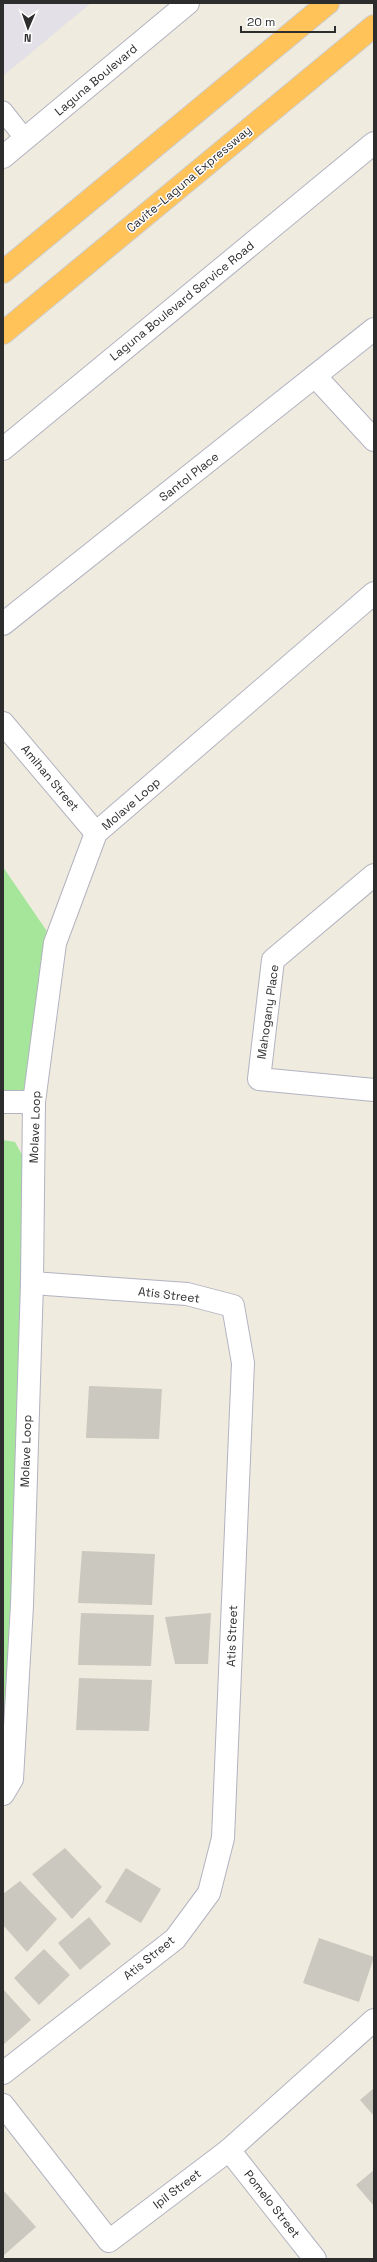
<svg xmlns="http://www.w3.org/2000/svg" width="377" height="2262" font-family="'Space Grotesk',sans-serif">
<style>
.industrial{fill:#e3e0e7}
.green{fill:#a5e69b}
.building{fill:#cac8bf}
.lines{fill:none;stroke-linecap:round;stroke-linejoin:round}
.service-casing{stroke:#b3b3c1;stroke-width:21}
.minor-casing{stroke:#b3b3c1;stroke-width:24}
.secondary-casing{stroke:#b3b3c1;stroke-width:24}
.motorway-casing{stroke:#cdcdcd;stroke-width:24}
.service{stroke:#fff;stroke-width:19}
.minor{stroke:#fff;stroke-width:22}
.secondary{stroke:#fff;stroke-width:22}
.motorway{stroke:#ffc35a;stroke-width:22}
.labels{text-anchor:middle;stroke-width:3;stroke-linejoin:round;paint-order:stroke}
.street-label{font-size:12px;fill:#2d2d2d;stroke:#fff}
</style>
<rect width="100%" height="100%" fill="#efebdf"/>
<polygon class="industrial" points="3,3 91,3 3,76"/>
<g class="green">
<polygon points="3,867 55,943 34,1102 3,1102"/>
<polygon points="3,1140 15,1142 27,1164 5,1776 3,1779"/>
</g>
<g class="building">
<polygon points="89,1386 162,1389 159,1439 86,1438"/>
<polygon points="82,1551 155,1554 152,1605 78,1603"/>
<polygon points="81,1613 154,1615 151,1666 78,1665"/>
<polygon points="211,1613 208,1664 175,1664 165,1617"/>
<polygon points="79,1678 152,1680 149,1731 76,1730"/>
<polygon points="65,1848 102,1887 72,1919 32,1874"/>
<polygon points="126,1868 161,1889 141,1923 105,1902"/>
<polygon points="20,1881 57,1919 27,1952 3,1925 3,1894"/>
<polygon points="89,1917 111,1944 80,1970 58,1943"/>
<polygon points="319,1938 374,1957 359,2002 303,1983"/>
<polygon points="44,1949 70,1975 39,2005 14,1978"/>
<polygon points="3,1989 31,2020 3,2045"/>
<polygon points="374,2088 374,2116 360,2100"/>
<polygon points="374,2170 374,2206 356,2185"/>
<polygon points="3,2190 36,2227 3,2256"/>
</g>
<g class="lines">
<defs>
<polyline id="service" points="3,111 25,139"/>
<g id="minor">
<polyline points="315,376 374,440"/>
<polyline points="3,449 374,143"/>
<polyline points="3,624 374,329"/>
<polyline points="3,723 96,833"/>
<polyline points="374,875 273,960 259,1079 374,1090"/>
<polyline points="3,1102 34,1102"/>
<polyline points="3,1794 12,1779 22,1605 32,1283 34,1102 55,943 96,833 374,593"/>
<polyline points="3,2073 175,1939 209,1893 223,1838 243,1363 233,1306 187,1294 32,1283"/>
<polyline points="3,2105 109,2241 229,2150 374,2020"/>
<polyline points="229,2150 315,2259"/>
</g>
<polyline id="secondary" points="3,157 188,3"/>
<g id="motorway">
<polyline points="3,272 328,3"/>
<polyline points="3,333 374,26"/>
</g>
</defs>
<use href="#service" class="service-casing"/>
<use href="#minor" class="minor-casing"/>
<use href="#secondary" class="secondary-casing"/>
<use href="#motorway" class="motorway-casing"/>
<use href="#service" class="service"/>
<use href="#minor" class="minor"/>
<use href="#secondary" class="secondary"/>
<use href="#motorway" class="motorway"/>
</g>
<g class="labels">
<g class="street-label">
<text transform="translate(96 80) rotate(-40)" y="4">Laguna Boulevard</text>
<text transform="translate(189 179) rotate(-40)" y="4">Cavite–Laguna Expressway</text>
<text transform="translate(182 301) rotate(-39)" y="4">Laguna Boulevard Service Road</text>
<text transform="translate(189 477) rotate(-38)" y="4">Santol Place</text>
<text transform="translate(50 778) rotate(50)" y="4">Amihan Street</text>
<text transform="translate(131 804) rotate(-41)" y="4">Molave Loop</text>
<text transform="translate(268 1012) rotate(-82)" y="4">Mahogany Place</text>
<text transform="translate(35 1127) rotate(-88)" y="4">Molave Loop</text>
<text transform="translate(169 1295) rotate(7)" y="4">Atis Street</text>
<text transform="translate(26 1451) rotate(-88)" y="4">Molave Loop</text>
<text transform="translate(232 1636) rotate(-88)" y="4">Atis Street</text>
<text transform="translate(149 1958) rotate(-39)" y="4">Atis Street</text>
<text transform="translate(177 2189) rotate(-37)" y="4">Ipil Street</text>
<text transform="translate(272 2204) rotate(52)" y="4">Pomelo Street</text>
</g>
</g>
<rect width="377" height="2262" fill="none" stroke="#2d2d2d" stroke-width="8"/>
<g transform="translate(28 28) rotate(182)" stroke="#ffffff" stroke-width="3" paint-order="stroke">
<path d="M0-3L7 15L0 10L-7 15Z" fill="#2d2d2d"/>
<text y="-6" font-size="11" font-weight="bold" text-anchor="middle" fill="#2d2d2d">N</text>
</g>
<path d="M241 26v6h94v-6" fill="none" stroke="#2d2d2d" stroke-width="2"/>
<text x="247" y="26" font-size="12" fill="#2d2d2d" stroke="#ffffff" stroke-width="3" paint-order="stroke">20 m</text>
</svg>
